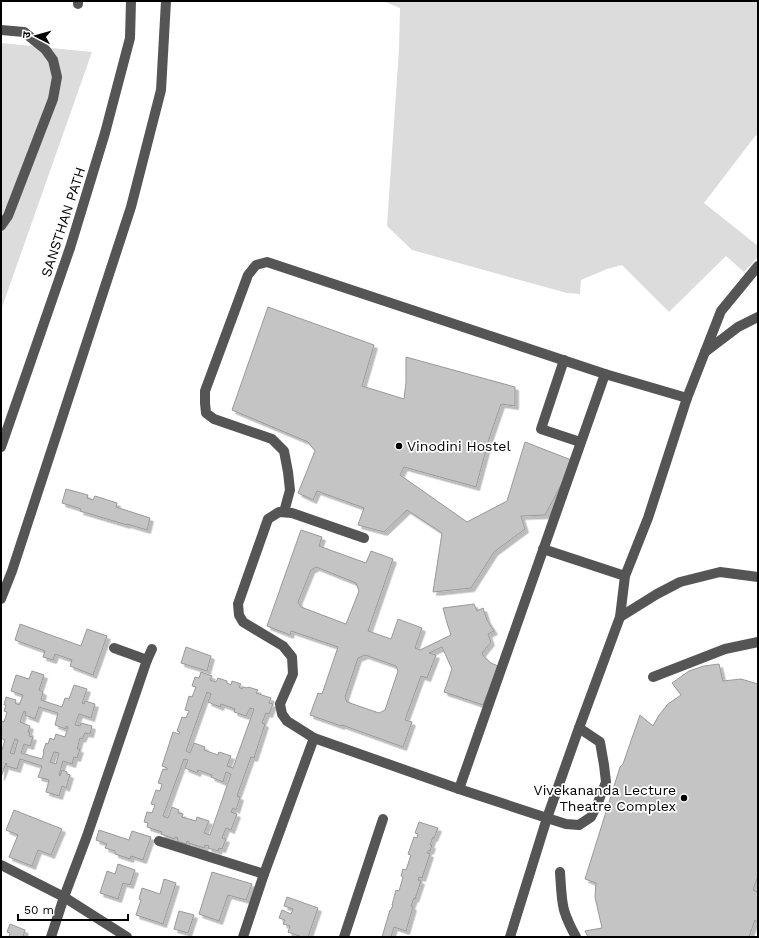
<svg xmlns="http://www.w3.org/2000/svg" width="759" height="938" font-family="'Work Sans','Noto Sans Devanagari',sans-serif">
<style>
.green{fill:#dcdcdc}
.building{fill:#c4c4c4;stroke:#999;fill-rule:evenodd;filter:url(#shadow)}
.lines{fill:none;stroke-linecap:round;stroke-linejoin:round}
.minor{stroke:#555;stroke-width:10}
.poi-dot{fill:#000;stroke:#fff;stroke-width:1.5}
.labels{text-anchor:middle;stroke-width:3.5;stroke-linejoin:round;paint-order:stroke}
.street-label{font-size:14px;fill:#000;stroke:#fff}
.poi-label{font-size:14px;fill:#000;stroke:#fff;text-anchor:start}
</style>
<defs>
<filter id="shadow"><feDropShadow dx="3.5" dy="3.5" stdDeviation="0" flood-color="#0004"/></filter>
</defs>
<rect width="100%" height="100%" fill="#fff"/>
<g class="green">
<polygon points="383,1 758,1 758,137 756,135 704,203 758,246 758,257 744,272 726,256 669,312 622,265 607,269 581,280 580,294 567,293 412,250 387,226 399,49 400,8"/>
<polygon points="1,43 92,52 1,310"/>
</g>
<g class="building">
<polygon points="268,307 374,345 362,386 404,399 406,382 406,357 515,387 515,406 501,404 489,439 476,487 404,467 400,475 467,522 507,501 525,442 574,461 545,515 521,516 525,529 494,552 471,588 433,592 442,533 407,510 384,532 358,525 364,508 317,491 313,500 298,493 315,451 308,442 232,410"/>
<polygon points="66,489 88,495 87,498 93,500 95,496 117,503 116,507 150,518 147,530 127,524 127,525 80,511 81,509 62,503"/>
<path d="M 301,530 L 322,537 L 319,546 L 366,563 L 371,551 L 393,559 L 368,631 L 391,639 L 398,619 L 422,628 L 415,648 L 420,650 L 451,635 L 447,623 L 443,608 L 474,604 L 477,611 L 483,608 L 487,620 L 494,631 L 488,634 L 491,642 L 482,653 L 484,657 L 491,663 L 498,666 L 483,705 L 444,692 L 452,669 L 442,647 L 429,653 L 436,655 L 427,678 L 421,676 L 405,720 L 412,722 L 403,747 L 342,725 L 341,726 L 310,715 L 318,693 L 322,694 L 338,647 L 291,631 L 290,635 L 267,626 ZM 316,567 L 356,583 L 359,591 L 346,624 L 301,607 L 298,602 L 311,570 ZM 365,655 L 396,666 L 398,671 L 385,710 L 379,713 L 347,702 L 345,697 L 358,658 Z"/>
<polygon points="20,624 81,646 87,629 107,636 93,675 70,666 72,660 55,654 53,660 43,657 45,651 15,640"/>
<polygon points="186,647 211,656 207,671 181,663"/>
<polygon points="719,664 723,681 741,679 758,684 758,876 753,890 758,892 758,922 755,920 749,937 588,937 585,931 602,928 595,897 596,883 585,879 620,767 623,764 640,715 653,726 659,715 668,704 681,695 672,683 689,671 704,666"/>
<path d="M 32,671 L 44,675 L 39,690 L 43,692 L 41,700 L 62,707 L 65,698 L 69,699 L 74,685 L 87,689 L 82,703 L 84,704 L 85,701 L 95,704 L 91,718 L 79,714 L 75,725 L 80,726 L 81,723 L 92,726 L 90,734 L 85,733 L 82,739 L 80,738 L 77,749 L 80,749 L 77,758 L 74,757 L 72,764 L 63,761 L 59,775 L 60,776 L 62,770 L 67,772 L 67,774 L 70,775 L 66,788 L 62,786 L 59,796 L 46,792 L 49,780 L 38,777 L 42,766 L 20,759 L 17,769 L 6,766 L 7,764 L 6,763 L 1,777 L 1,750 L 2,750 L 5,740 L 1,738 L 1,721 L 4,722 L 7,712 L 4,711 L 6,705 L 4,705 L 6,697 L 16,700 L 15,703 L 19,705 L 23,695 L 11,691 L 16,675 L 29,679 ZM 39,707 L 58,713 L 55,725 L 66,729 L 66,726 L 68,727 L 65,737 L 56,734 L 54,740 L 50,738 L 48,744 L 46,743 L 43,752 L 44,753 L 42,759 L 21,753 L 24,744 L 30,746 L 33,737 L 29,736 L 30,732 L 28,732 L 30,726 L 20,722 L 24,711 L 26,712 L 25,715 L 35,719 ZM 15,739 L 18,740 L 14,754 L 10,753 ZM 54,752 L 59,753 L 56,764 L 50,762 Z"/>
<path d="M 201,672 L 212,676 L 210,680 L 216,682 L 218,678 L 227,681 L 227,683 L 231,685 L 232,681 L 241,684 L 239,687 L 242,689 L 243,687 L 247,688 L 248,687 L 258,690 L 256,693 L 271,698 L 269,703 L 273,704 L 269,714 L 266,713 L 262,723 L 265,724 L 254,758 L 251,757 L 237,796 L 240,797 L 236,810 L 233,808 L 231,812 L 237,814 L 231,830 L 226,828 L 222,838 L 226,839 L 222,849 L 219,848 L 218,851 L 208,848 L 209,846 L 205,845 L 204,848 L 189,843 L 189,842 L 187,841 L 186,844 L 177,841 L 178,838 L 175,837 L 174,839 L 161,834 L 162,832 L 147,827 L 148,823 L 144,822 L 147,812 L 152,813 L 155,805 L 151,804 L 156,790 L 160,791 L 162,784 L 158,783 L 163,769 L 167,770 L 167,768 L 162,766 L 173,732 L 179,734 L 180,732 L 177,731 L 182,717 L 186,718 L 189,711 L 185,710 L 189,696 L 192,697 L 196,687 L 192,686 L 195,677 L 199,678 ZM 207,692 L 211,694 L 208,702 L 220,707 L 221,704 L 235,709 L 234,712 L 246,716 L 250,708 L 254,709 L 233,768 L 227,766 L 231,756 L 219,752 L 218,755 L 204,750 L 205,747 L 194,743 L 190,753 L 186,751 ZM 184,759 L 188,760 L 185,768 L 197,773 L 198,770 L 212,775 L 211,777 L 223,782 L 226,772 L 231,774 L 210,835 L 204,833 L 209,821 L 197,817 L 196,821 L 182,817 L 183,814 L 178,813 L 179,810 L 172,807 L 168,818 L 163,816 Z"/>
<polygon points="14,810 62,829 51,855 38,850 32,866 9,857 18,835 6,830"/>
<polygon points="419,822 438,828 434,838 433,837 430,845 432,845 430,851 429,850 427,853 430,854 422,878 419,877 418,880 421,881 415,899 414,898 411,906 413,907 406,931 394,927 391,937 382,937 390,910 391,910 393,905 392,905 396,890 399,891 403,877 401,876 403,869 406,870 411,855 408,854 414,837 417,838 418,834 415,833"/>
<polygon points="99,830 129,840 132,831 151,837 143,860 131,856 130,859 115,854 115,851 105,848 107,844 96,840"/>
<polygon points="118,864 135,870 130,885 123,883 118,899 100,893 107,871 115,874"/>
<polygon points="212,872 252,884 246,900 228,895 219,921 199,914"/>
<polygon points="164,879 176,883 163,924 136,915 141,900 139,899 142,888 160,894"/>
<polygon points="287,897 318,908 308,937 302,937 288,932 290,926 283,924 285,920 279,918 282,910 291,914 293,909 284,906"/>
<polygon points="179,911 194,915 188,933 174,929"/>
<polygon points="10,924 25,930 23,937 9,937 10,933 7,932"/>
</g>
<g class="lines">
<g class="minor">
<polyline points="78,4 78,1"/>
<polyline points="1,30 24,32 45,49 53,60 57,77 53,99 8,216 1,226"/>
<polyline points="705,352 738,327 758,317"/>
<polyline points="564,360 541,429 580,442"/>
<polyline points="1,447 70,248 105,133 130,38 131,1"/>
<polyline points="284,512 290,490 288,472 284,451 272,439 214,419 206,413 205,403 205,391 248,275 256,265 267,262 605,374 687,398"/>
<polyline points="364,538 292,513 279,512 268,519 238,604 239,615 243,622 283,646 292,657 293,674 280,704 282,714 287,721 314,738 459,789 547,818 566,824 579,825 591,817 597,805 606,782 604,765 600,742 579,728"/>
<polyline points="543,549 625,576"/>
<polyline points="1,599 12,571 131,207 161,90 166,1"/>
<polyline points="620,617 657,594 680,582 720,572 758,577"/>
<polyline points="147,660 152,649"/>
<polyline points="653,677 725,649 758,642"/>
<polyline points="459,789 605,374"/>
<polyline points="159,841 264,874"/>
<polyline points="1,865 64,897 127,937"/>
<path d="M 560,872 C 561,885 561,898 564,910 C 567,920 571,928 576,937"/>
<polyline points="51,937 64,897 87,836 147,660 114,648"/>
<polyline points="243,937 264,874 314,738"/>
<polyline points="344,937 383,819"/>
<polyline points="510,937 547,818 579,728 620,617 625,576 648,518 687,398 721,311 758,266"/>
</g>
</g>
<g class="poi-dot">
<circle cx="399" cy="446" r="4"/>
<circle cx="684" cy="798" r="4"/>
</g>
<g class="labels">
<g class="street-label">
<text transform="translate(63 222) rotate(-72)" y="5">SANSTHAN PATH</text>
</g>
<g class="poi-label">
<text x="407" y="451">Vinodini Hostel</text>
<text x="676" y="795" text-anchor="end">Vivekananda Lecture<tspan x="676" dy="16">Theatre Complex</tspan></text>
</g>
</g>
<rect width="759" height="938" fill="none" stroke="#000000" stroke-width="4"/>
<g transform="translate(36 36) rotate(276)" stroke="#ffffff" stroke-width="3" paint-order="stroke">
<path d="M0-3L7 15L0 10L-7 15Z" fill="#000000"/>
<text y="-6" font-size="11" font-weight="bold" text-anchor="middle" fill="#000000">उ</text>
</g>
<path d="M18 914v6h110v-6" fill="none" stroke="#000000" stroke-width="2"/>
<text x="24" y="914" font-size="12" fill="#000000" stroke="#ffffff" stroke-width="3" paint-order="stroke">50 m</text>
</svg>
